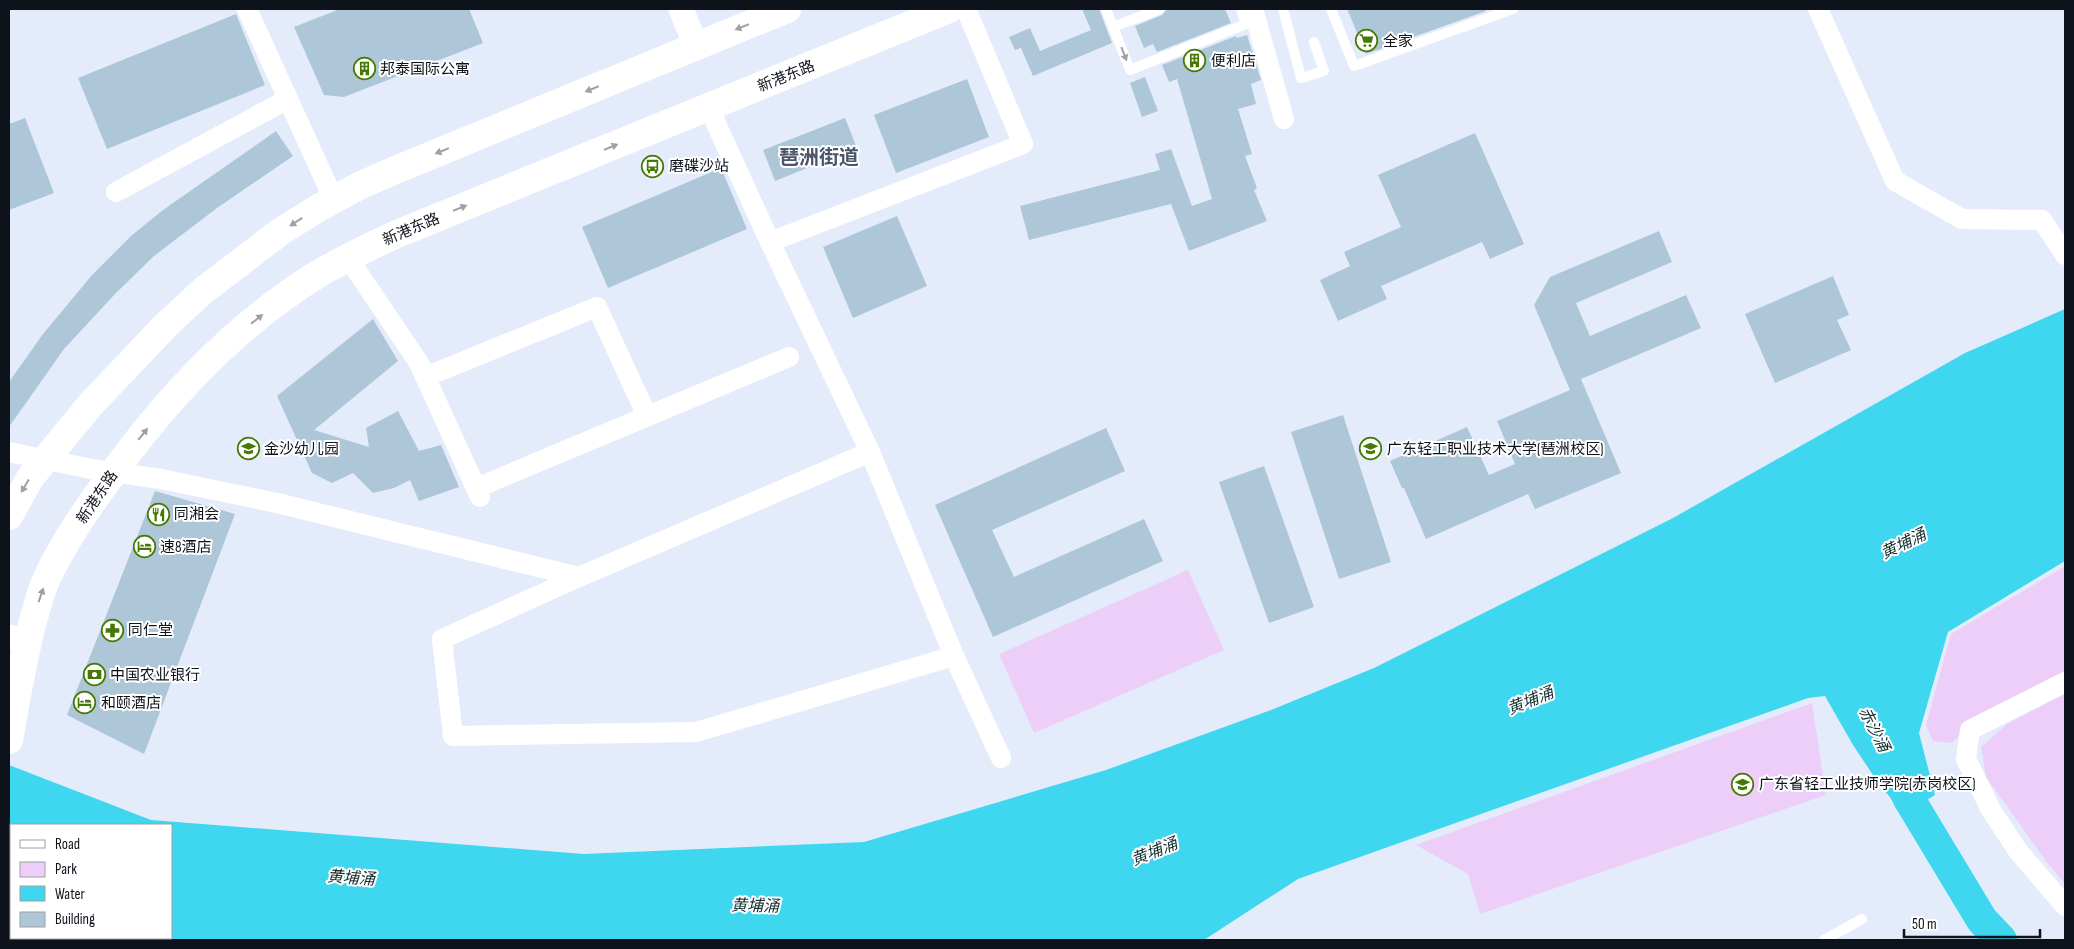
<svg xmlns="http://www.w3.org/2000/svg" width="2074" height="949" font-family="'Sofia Sans Condensed','Noto Sans SC',sans-serif">
<style>
.green{fill:#eccef9}
.water{fill:#3fd7f0;fill-rule:evenodd}
.lines{fill:none;stroke-linecap:round;stroke-linejoin:round}
.river{stroke:#3fd7f0;stroke-width:32}
.building{fill:#adc7d8}
.service{stroke:#fff;stroke-width:10}
.minor{stroke:#fff;stroke-width:20}
.tertiary{stroke:#fff;stroke-width:25}
.primary{stroke:#fff;stroke-width:28}
.oneway{fill:#9fa0a3}
.labels{text-anchor:middle;stroke-width:4;stroke-linejoin:round;paint-order:stroke}
.poi-label{font-size:15px;fill:#0e121a;stroke:#fff;text-anchor:start}
.street-label{font-size:15px;fill:#0e121a;stroke:#fff}
.water-label{font-size:16px;font-style:italic;fill:#152e32;stroke:#fff}
.district-label{font-size:20px;font-weight:bold;fill:#4b566b;stroke:#fff}
</style>
<rect width="100%" height="100%" fill="#e4ecfc"/>
<g class="green">
<polygon points="2065,566 2065,678 1973,722 1952,743 1933,741 1926,725 1951,634"/>
<polygon points="1188,570 1224,650 1034,733 999,654"/>
<polygon points="2065,694 2065,884 2046,861 1986,777 1981,747 2007,724"/>
<polygon points="1812,703 1826,795 1480,914 1468,874 1416,845"/>
</g>
<path class="water" d="M 2065,309 L 2065,561 L 1948,632 L 1919,733 L 1935,795 L 1904,814 L 1879,784 L 1853,745 L 1825,696 L 1808,698 L 1298,879 L 1204,940 L 9,940 L 9,765 L 151,820 L 584,854 L 864,842 L 1106,770 L 1271,710 L 1374,668 L 1673,518 L 1965,353 ZM 11,825 L 171,825 L 171,938 L 11,938 Z"/>
<g class="lines">
<polyline class="river" points="1894,768 1909,799 1982,920 2001,940"/>
</g>
<g class="building">
<polygon points="340,9 469,9 483,43 344,97 324,95 294,27"/>
<polygon points="1082,9 1099,9 1112,43 1033,76 1021,48 1015,50 1009,37 1030,28 1040,51 1091,30"/>
<polygon points="1167,9 1225,9 1231,23 1157,52 1153,44 1144,48 1135,26 1162,15"/>
<polygon points="1347,9 1485,9 1486,11 1366,54"/>
<polygon points="236,14 265,85 107,149 78,78"/>
<polygon points="1247,35 1261,80 1251,84 1256,104 1238,109 1252,154 1245,156 1257,188 1254,190 1267,221 1189,251 1171,204 1029,240 1020,206 1160,170 1155,154 1171,149 1192,206 1212,199 1177,79 1169,82 1162,65 1236,36 1237,38"/>
<polygon points="1145,77 1158,111 1142,117 1130,83"/>
<polygon points="967,79 989,137 896,173 874,115"/>
<polygon points="25,118 54,193 9,210 9,124"/>
<polygon points="845,118 857,148 775,181 763,150"/>
<polygon points="276,131 293,156 217,208 154,256 115,294 64,349 9,427 9,382 43,334 92,275 131,236 163,210"/>
<polygon points="1475,133 1524,244 1490,259 1482,242 1381,286 1387,299 1338,321 1320,280 1350,266 1344,252 1401,227 1378,175"/>
<polygon points="721,168 747,229 608,288 582,227"/>
<polygon points="897,216 927,286 853,318 823,247"/>
<polygon points="1659,231 1672,262 1576,303 1590,336 1686,295 1701,328 1581,379 1621,473 1535,509 1528,494 1426,539 1404,488 1402,488 1390,461 1467,427 1489,475 1515,464 1497,421 1570,390 1534,305 1550,277"/>
<polygon points="1833,276 1849,315 1837,320 1851,350 1775,383 1745,314"/>
<polygon points="373,319 398,361 314,430 369,447 366,428 398,411 419,451 441,445 459,487 419,501 410,480 394,488 373,493 353,473 332,483 312,473 277,396"/>
<polygon points="1343,415 1391,562 1339,579 1291,432"/>
<polygon points="1106,428 1125,471 992,530 1014,577 1144,519 1163,561 993,637 935,505"/>
<polygon points="1264,466 1314,607 1269,623 1219,482"/>
<polygon points="155,491 235,514 144,754 67,715"/>
</g>
<g class="lines">
<g class="service">
<polyline points="1106,9 1130,70 1246,24 1241,9"/>
<polyline points="1283,9 1301,78 1324,71 1314,42"/>
<polyline points="1331,9 1354,66 1513,9"/>
<polyline points="1113,27 1160,9"/>
<polyline points="1824,940 1862,919"/>
</g>
<g class="minor">
<polyline points="247,9 334,200"/>
<polyline points="1253,9 1284,119"/>
<polyline points="1818,9 1895,181 1962,219 2042,220 2065,255"/>
<polyline points="709,108 770,242 870,452 954,656 1001,758"/>
<polyline points="116,192 288,99"/>
<polyline points="770,242 1023,144 966,9"/>
<polyline points="348,258 419,363 480,497"/>
<polyline points="425,377 597,307 647,416"/>
<polyline points="9,452 91,469 161,479 277,503 579,577 870,452"/>
<polyline points="476,488 789,357"/>
<polyline points="579,577 442,639 453,736 696,732 954,656"/>
<polyline points="2065,682 1970,730 1966,759 1991,810 2018,851 2065,906"/>
</g>
<g class="tertiary">
<polyline points="681,9 696,46"/>
<polyline points="9,637 28,642"/>
</g>
<g class="primary">
<polyline points="9,516 30,478 91,404 167,324 204,290 280,232 315,210 359,186 393,171 787,9"/>
<path d="M 9,740 C 16,702 22,663 32,625 C 36,610 40,593 47,578 C 64,541 89,506 113,473 C 169,396 237,324 318,274 C 342,260 368,248 392,236 L 949,9"/>
</g>
</g>
<defs><path id="oneway-solid" d="M-6-.8H1V-3.2L6.5 0L1 3.2V.8H-6Z" transform="scale(1.25)"/></defs>
<g class="oneway">
<use href="#oneway-solid" transform="translate(742 27) rotate(158)"/>
<use href="#oneway-solid" transform="translate(1124 54) rotate(69)"/>
<use href="#oneway-solid" transform="translate(592 89) rotate(158)"/>
<use href="#oneway-solid" transform="translate(611 147) rotate(-22)"/>
<use href="#oneway-solid" transform="translate(442 151) rotate(158)"/>
<use href="#oneway-solid" transform="translate(460 208) rotate(-22)"/>
<use href="#oneway-solid" transform="translate(296 222) rotate(147)"/>
<use href="#oneway-solid" transform="translate(257 319) rotate(-39)"/>
<use href="#oneway-solid" transform="translate(143 434) rotate(-51)"/>
<use href="#oneway-solid" transform="translate(25 486) rotate(121)"/>
<use href="#oneway-solid" transform="translate(41 595) rotate(-71)"/>
</g>
<defs>
<symbol id="supermarket-ring" viewBox="-11 -11 22 22"><circle r="9.5" fill="#fff" stroke="#457804" stroke-width="1.5"/><path d="M-6-5.5h2.5l.6 2H6L4.5 2H-2.5L-4.4-4H-6ZM-1.5 3.2a1.3 1.3 0 1 0 .1 0ZM3 3.2a1.3 1.3 0 1 0 .1 0Z" fill="#457804"/></symbol>
<symbol id="building-ring" viewBox="-11 -11 22 22"><circle r="9.5" fill="#fff" stroke="#457804" stroke-width="1.5"/><path d="M-4-6H4V6H1V3H-1V6H-4ZM-2.5-4.3h1.7v1.8h-1.7ZM.8-4.3h1.7v1.8H.8ZM-2.5-1h1.7V.8h-1.7ZM.8-1h1.7V.8H.8Z" fill="#457804"/></symbol>
<symbol id="bus-ring" viewBox="-11 -11 22 22"><circle r="9.5" fill="#fff" stroke="#457804" stroke-width="1.5"/><path d="M-5-6H5V4H4V6H2V4H-2V6H-4V4H-5ZM-3.5-4V0h7V-4ZM-3.5 1.2v1.5H-2V1.2ZM2 1.2v1.5H3.5V1.2Z" fill="#457804"/></symbol>
<symbol id="school-ring" viewBox="-11 -11 22 22"><circle r="9.5" fill="#fff" stroke="#457804" stroke-width="1.5"/><path d="M0-5L7-2L0 1L-7-2ZM-4 1L0 2.5L4 1V4Q0 6-4 4Z" fill="#457804"/></symbol>
<symbol id="university-ring" viewBox="-11 -11 22 22"><circle r="9.5" fill="#fff" stroke="#457804" stroke-width="1.5"/><path d="M0-5L7-2L0 1L-7-2ZM-4 1L0 2.5L4 1V4Q0 6-4 4Z" fill="#457804"/></symbol>
<symbol id="restaurant-ring" viewBox="-11 -11 22 22"><circle r="9.5" fill="#fff" stroke="#457804" stroke-width="1.5"/><path d="M-5-6h1v4h1v-4h1v4h1v-4h1v5L-1.5 .5V6h-2V.5L-5-1ZM5-6V6H3V1.5H1.5Q1.5-4 5-6Z" fill="#457804"/></symbol>
<symbol id="hotel-ring" viewBox="-11 -11 22 22"><circle r="9.5" fill="#fff" stroke="#457804" stroke-width="1.5"/><path d="M-6-4.5h1.5V1H6V5H4.5V3h-9V5H-6ZM-4 0a1.8 1.8 0 1 1 3.6 0ZM.5 0V-2.5h3Q6-2.5 6 0Z" fill="#457804"/></symbol>
<symbol id="pharmacy-ring" viewBox="-11 -11 22 22"><circle r="9.5" fill="#fff" stroke="#457804" stroke-width="1.5"/><path d="M-2-6h4v4h4v4h-4v4h-4v-4h-4v-4h4Z" fill="#457804"/></symbol>
<symbol id="bank-ring" viewBox="-11 -11 22 22"><circle r="9.5" fill="#fff" stroke="#457804" stroke-width="1.5"/><path d="M-6-4H6V4H-6ZM0-2.3a2.3 2.3 0 1 0 0 4.6a2.3 2.3 0 1 0 0-4.6Z" fill="#457804"/></symbol>
</defs>
<g fill-rule="evenodd">
<use href="#supermarket-ring" x="1354" y="28" width="25" height="25"/>
<use href="#building-ring" x="1182" y="48" width="25" height="25"/>
<use href="#building-ring" x="352" y="56" width="25" height="25"/>
<use href="#bus-ring" x="640" y="154" width="25" height="25"/>
<use href="#school-ring" x="236" y="436" width="25" height="25"/>
<use href="#university-ring" x="1358" y="436" width="25" height="25"/>
<use href="#restaurant-ring" x="146" y="502" width="25" height="25"/>
<use href="#hotel-ring" x="132" y="534" width="25" height="25"/>
<use href="#pharmacy-ring" x="100" y="618" width="25" height="25"/>
<use href="#bank-ring" x="82" y="662" width="25" height="25"/>
<use href="#hotel-ring" x="72" y="690" width="25" height="25"/>
<use href="#university-ring" x="1730" y="772" width="25" height="25"/>
</g>
<g class="labels">
<g class="poi-label">
<text x="1383" y="46">全家</text>
<text x="1211" y="66">便利店</text>
<text x="380" y="74">邦泰国际公寓</text>
<text x="669" y="171">磨碟沙站</text>
<text x="264" y="454">金沙幼儿园</text>
<text x="1387" y="454">广东轻工职业技术大学(琶洲校区)</text>
<text x="174" y="519">同湘会</text>
<text x="160" y="552">速8酒店</text>
<text x="128" y="635">同仁堂</text>
<text x="110" y="680">中国农业银行</text>
<text x="101" y="708">和颐酒店</text>
<text x="1759" y="789">广东省轻工业技师学院(赤岗校区)</text>
</g>
<g class="street-label">
<text transform="translate(786 76) rotate(-22)" y="5">新港东路</text>
<text transform="translate(411 229) rotate(-23)" y="5">新港东路</text>
<text transform="translate(97 497) rotate(-56)" y="5">新港东路</text>
</g>
<g class="water-label">
<text transform="translate(1903 543) rotate(-26)" y="6">黄埔涌</text>
<text transform="translate(1530 700) rotate(-22)" y="6">黄埔涌</text>
<text transform="translate(1875 729) rotate(63)" y="6">赤沙涌</text>
<text transform="translate(1154 851) rotate(-22)" y="6">黄埔涌</text>
<text transform="translate(351 877) rotate(4)" y="6">黄埔涌</text>
<text transform="translate(755 905) rotate(1)" y="6">黄埔涌</text>
</g>
<g class="district-label">
<text x="819" y="164">琶洲街道</text>
</g>
</g>
<rect width="2074" height="949" fill="none" stroke="#0e121a" stroke-width="20"/>
<rect x="10" y="824" width="162" height="115" fill="#ffffff" stroke="#9fa0a3"/>
<rect x="20" y="840" width="25" height="8" fill="#ffffff" stroke="#9fa0a3"/>
<text x="55" y="849" font-size="15" fill="#0e121a">Road</text>
<rect x="20" y="862" width="25" height="15" fill="#eccef9" stroke="#9fa0a3"/>
<text x="55" y="874" font-size="15" fill="#0e121a">Park</text>
<rect x="20" y="886" width="25" height="15" fill="#3fd7f0" stroke="#9fa0a3"/>
<text x="55" y="899" font-size="15" fill="#0e121a">Water</text>
<rect x="20" y="912" width="25" height="15" fill="#adc7d8" stroke="#9fa0a3"/>
<text x="55" y="924" font-size="15" fill="#0e121a">Building</text>
<path d="M1904 929v8h136v-8" fill="none" stroke="#0e121a" stroke-width="2.5"/>
<text x="1912" y="929" font-size="15" fill="#0e121a" stroke="#ffffff" stroke-width="4" paint-order="stroke">50 m</text>
</svg>
